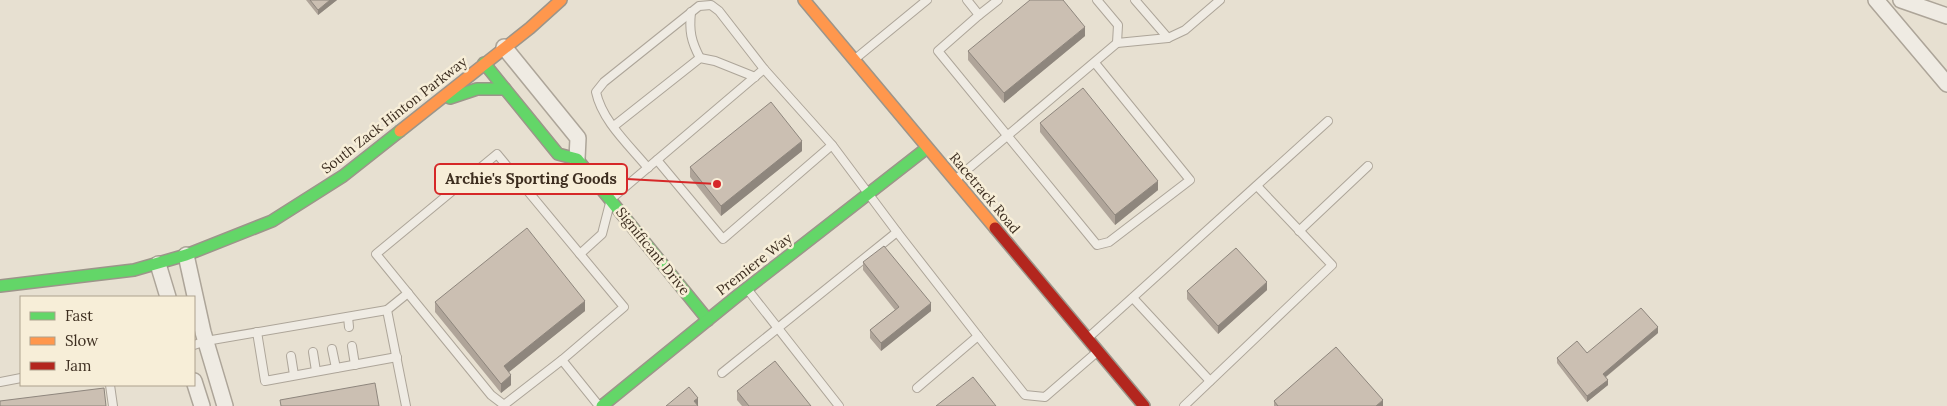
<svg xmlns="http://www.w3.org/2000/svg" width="1947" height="406" font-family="Lora,serif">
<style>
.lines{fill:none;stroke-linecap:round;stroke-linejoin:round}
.lane-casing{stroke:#ada599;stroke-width:10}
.street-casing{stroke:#ada599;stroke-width:18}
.fast-casing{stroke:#9c958a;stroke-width:14}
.slow-casing{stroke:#9c958a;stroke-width:14}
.jam-casing{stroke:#9c958a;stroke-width:14}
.lane{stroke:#efebe3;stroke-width:8}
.street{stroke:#efebe3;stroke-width:15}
.fast{stroke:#63d668;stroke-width:11}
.slow{stroke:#ff974d;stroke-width:11}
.jam{stroke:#b3261e;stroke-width:11}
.wall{fill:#afa499}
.shaded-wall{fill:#8e867d}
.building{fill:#cbbfb2;stroke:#8e867d}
.labels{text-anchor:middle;stroke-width:5;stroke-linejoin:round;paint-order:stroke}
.street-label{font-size:14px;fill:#3d2e20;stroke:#f7eed8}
.leader{fill:none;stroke:#d62828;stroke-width:2}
.callout-dot{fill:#d62828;stroke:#f7eed8;stroke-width:2}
.callout{fill:#f7eed8;stroke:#d62828;stroke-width:2}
.callout-label{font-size:15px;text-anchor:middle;font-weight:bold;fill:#3d2e20}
</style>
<rect width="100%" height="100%" fill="#e7e0d1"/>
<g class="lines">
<defs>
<g id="lane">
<polyline points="967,0 979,15 998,0"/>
<polyline points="1135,0 1168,38 1185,30 1220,0"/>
<path d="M 691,12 C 689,31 691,41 700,58"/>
<polyline points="979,15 938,51 1097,245 1109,242 1190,180 1095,63"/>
<polyline points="1117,43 1168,38"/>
<polyline points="855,59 927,0"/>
<polyline points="614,126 700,58 715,61 755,77"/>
<polyline points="657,160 723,239 832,145"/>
<path d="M 648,168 C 630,146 602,121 596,92 L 604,82 L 699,6 L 711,5 L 719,11 L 764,69"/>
<polyline points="955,180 1117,43 1118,25 1097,0"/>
<polyline points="1299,231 1368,166"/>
<polyline points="748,290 839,406"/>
<polyline points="1133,298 1210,381"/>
<polyline points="387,310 406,406"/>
<polyline points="348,317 349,327"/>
<polyline points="257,332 265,381 397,357"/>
<polyline points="1089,337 1328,121"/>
<polyline points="194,345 206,341 387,310 408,293"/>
<polyline points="352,346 355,365"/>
<polyline points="332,349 336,368"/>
<polyline points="313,352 316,371"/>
<polyline points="291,356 294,375"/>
<polyline points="562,360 624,307 580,254"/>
<polyline points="722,373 897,232 978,336"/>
<polyline points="0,382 21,378"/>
<polyline points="110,385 113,406"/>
<polyline points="917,388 978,336 1025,395 1045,397 1097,352"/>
<polyline points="599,406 562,360 504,405 491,395 376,254 497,154 580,254 602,234 611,199 764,69 832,145 897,232"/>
<polyline points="1184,406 1332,265 1257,186"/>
</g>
<g id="street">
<polyline points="1876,0 1947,84"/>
<polyline points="1901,0 1947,16"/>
<polyline points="504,47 578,138 577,159"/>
<polyline points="186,255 203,332 225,406"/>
<polyline points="158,264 168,297"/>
<polyline points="194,381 202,406"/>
</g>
<g id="fast">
<polyline points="484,63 558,154 577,159 708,320"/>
<polyline points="450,98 477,89 505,89"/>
<polyline points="0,286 134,270 186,255 272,221 343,176 400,131"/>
<polyline points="602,406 736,297 927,148"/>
</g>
<g id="slow">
<polyline points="804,0 995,228"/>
<polyline points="400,131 530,28 561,0"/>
</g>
<polyline id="jam" points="995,228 1144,406"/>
</defs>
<use href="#lane" class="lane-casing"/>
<use href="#street" class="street-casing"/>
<use href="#fast" class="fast-casing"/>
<use href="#slow" class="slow-casing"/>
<use href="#jam" class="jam-casing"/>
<use href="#lane" class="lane"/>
<use href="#street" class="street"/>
<use href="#fast" class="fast"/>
<use href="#slow" class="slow"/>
<use href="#jam" class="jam"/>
</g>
<g class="wall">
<polygon points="306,0 337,0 318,15"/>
<polygon points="1085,36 1004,103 968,60 968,51"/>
<polygon points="1040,123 1158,190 1115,225 1040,132"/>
<polygon points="802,151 721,216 690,177 690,167"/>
<polygon points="863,262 931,311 881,351 870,338 870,330 895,310 863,270"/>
<polygon points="1267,290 1218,334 1187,299 1187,291"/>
<polygon points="435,302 585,311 509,372 511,385 501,393 435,312"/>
<polygon points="1658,333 1606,377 1608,385 1587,402 1557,363 1557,358 1587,353"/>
<polygon points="737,391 811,406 742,406 737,400"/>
<polygon points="1274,401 1383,406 1274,406"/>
</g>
<g class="shaded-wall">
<polygon points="330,0 337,0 318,15 318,10"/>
<polygon points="1085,27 1085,36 1004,103 1004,93"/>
<polygon points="802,141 802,151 721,216 721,206"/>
<polygon points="1158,181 1158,190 1115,225 1115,215"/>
<polygon points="1267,282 1267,290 1218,334 1218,326"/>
<polygon points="585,301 585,311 504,376 504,366"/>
<polygon points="931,303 931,311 881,351 881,343"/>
<polygon points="1658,327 1658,333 1603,379 1603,374"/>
<polygon points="511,375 511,385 501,393 501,384"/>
<polygon points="1608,380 1608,385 1587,402 1587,396"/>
<polygon points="698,398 698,406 694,401"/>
<polygon points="1383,400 1383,406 1376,406"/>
</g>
<g class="building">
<polygon points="310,0 330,0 318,10"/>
<polygon points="1030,0 1063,0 1085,27 1004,93 968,51"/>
<polygon points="1083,88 1158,181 1115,215 1040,123"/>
<polygon points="771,102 802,141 721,206 690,167"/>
<polygon points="527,228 585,301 504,366 511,375 501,384 435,302"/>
<polygon points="884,246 931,303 881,343 870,330 899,307 863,262"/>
<polygon points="1236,248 1267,282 1218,326 1187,291"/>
<polygon points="1641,308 1658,327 1603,374 1608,380 1587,396 1557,358 1577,341 1587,353"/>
<polygon points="1336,347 1383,400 1376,406 1278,406 1274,401"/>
<polygon points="775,361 811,406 749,406 737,391"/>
<polygon points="973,377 996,406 936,406"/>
<polygon points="375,383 379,406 281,406 280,400"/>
<polygon points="689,387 698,398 694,401 698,406 666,406"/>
<polygon points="104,388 106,406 0,406 0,401"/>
</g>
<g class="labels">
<g class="street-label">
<text transform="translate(394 115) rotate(-38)" y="5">South Zack Hinton Parkway</text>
<text transform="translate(985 193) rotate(50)" y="5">Racetrack Road</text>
<text transform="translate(653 251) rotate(51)" y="5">Significant Drive</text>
<text transform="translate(754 264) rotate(-38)" y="5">Premiere Way</text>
</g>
</g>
<path class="leader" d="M717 184L627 179"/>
<circle class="callout-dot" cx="717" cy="184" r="5"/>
<rect class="callout" x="435" y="164" width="192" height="30" rx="5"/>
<g class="callout-label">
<text x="531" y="184">Archie's Sporting Goods</text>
</g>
<rect x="20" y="296" width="175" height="90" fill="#f7eed8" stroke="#ada18e"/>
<rect x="30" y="312" width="25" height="8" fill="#63d668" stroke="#ada18e"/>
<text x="65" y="321" font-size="15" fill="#3d2e20">Fast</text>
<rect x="30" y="337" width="25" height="8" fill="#ff974d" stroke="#ada18e"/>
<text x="65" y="346" font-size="15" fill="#3d2e20">Slow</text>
<rect x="30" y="362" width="25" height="8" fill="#b3261e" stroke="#ada18e"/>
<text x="65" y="371" font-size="15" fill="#3d2e20">Jam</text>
</svg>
